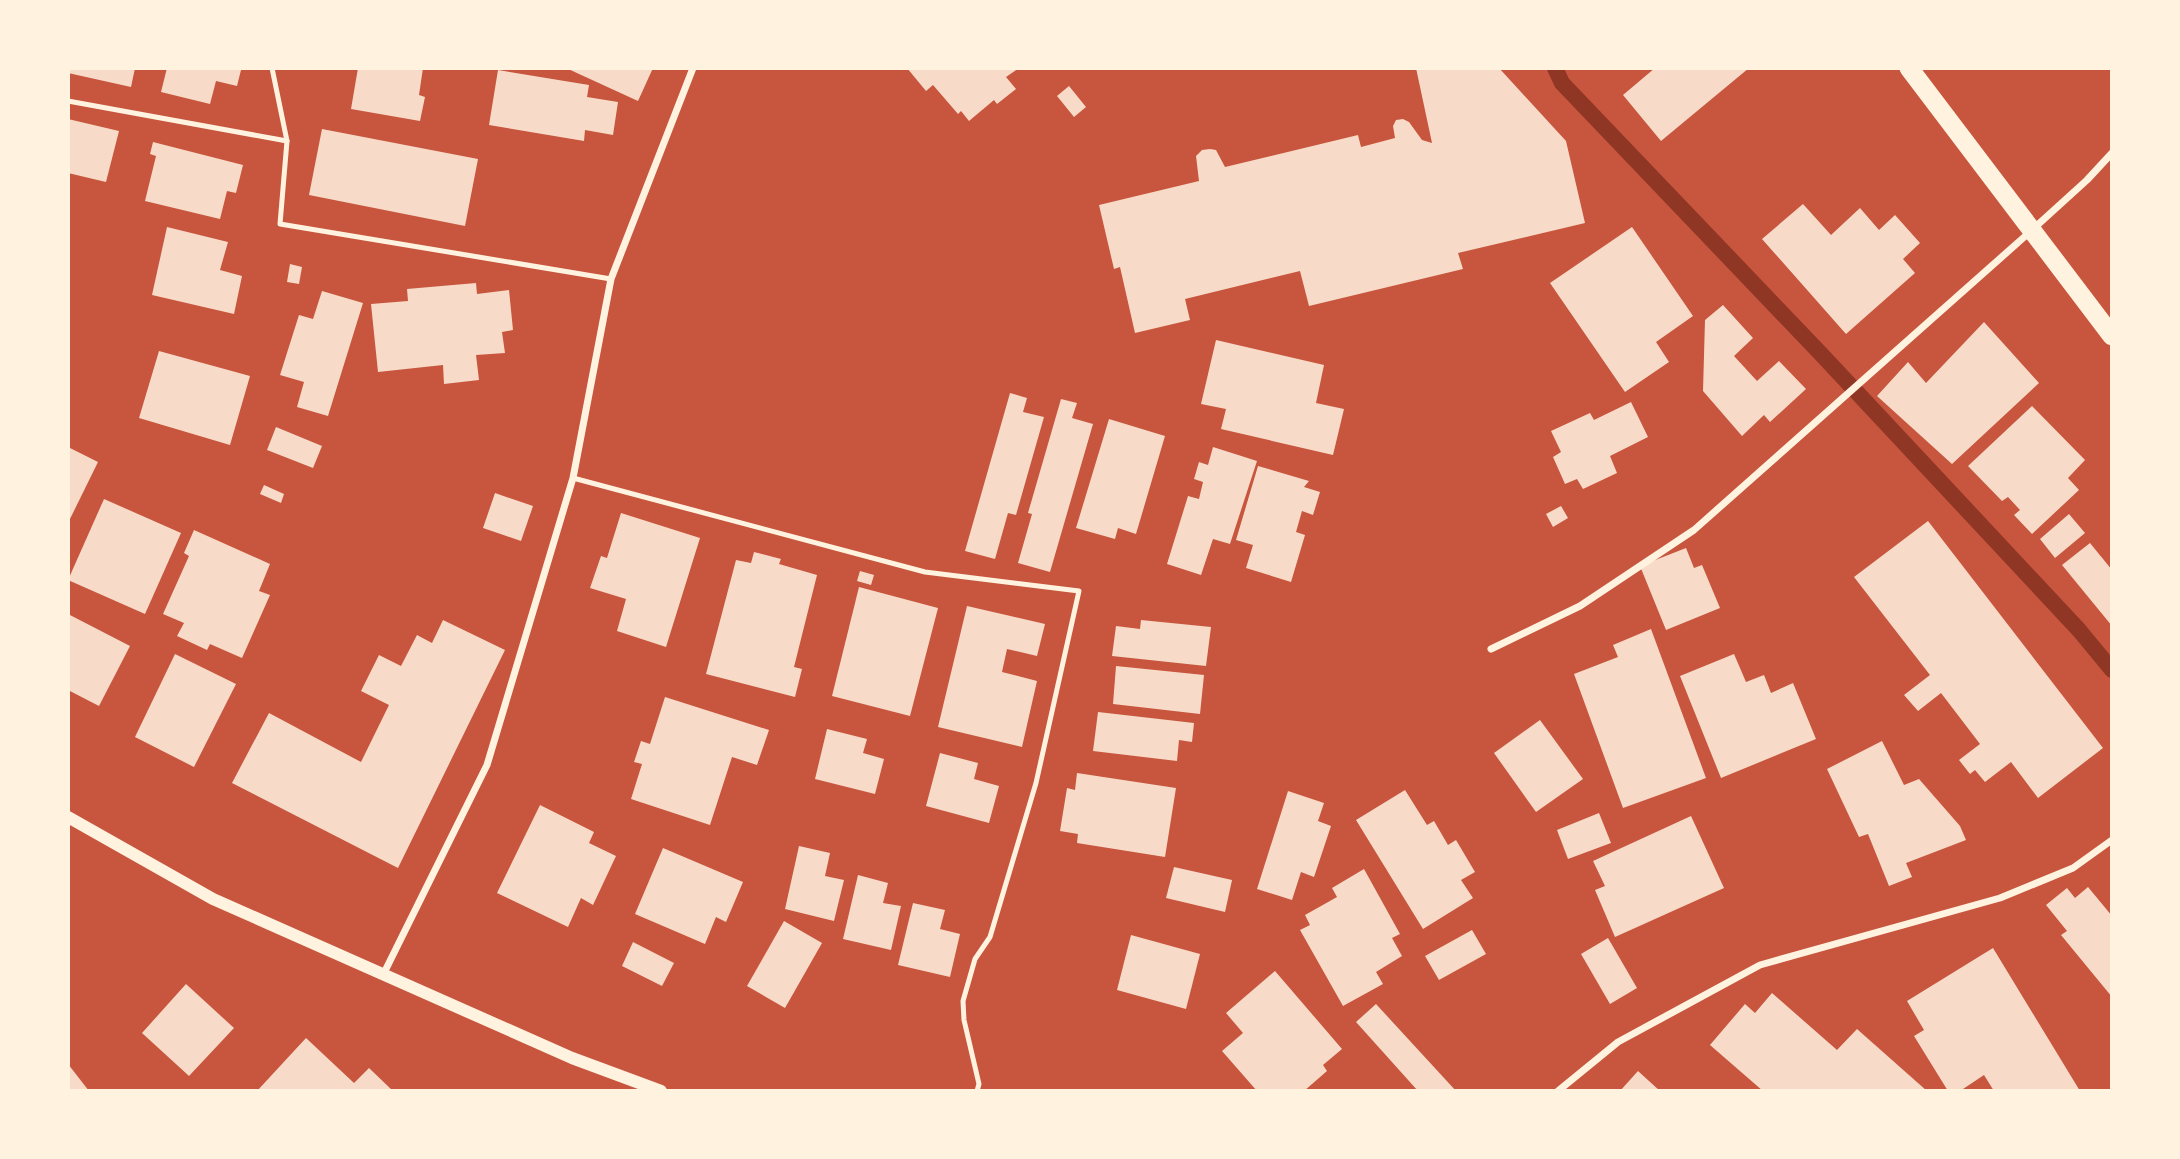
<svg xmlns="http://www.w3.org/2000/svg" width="2180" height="1159" font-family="'Titillium Web',sans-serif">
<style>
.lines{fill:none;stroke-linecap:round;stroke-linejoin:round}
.stream{stroke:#8f3625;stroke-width:16}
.building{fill:#f7dbc8}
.service{stroke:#fff3e0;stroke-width:5}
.minor{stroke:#fff3e0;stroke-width:7}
.tertiary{stroke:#fff3e0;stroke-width:12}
.trunk{stroke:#fff3e0;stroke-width:19}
</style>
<rect width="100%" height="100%" fill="#c8553d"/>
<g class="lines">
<polyline class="stream" points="1555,68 1562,83 1822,355 2079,630 2112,670"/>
</g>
<g class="building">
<polygon points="68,68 135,68 131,87 68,73"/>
<polygon points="167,68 236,68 241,70 237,86 216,81 210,104 161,92"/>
<polygon points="358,68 423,68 419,95 425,97 420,121 351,109"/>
<polygon points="566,68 653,68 638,101"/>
<polygon points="907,68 1019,68 1006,77 1016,89 997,104 994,100 969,121 961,111 958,114 933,85 926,91"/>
<polygon points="1416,68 1499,68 1566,141 1585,223 1458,253 1463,269 1309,306 1300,271 1185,299 1190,320 1135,333 1120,267 1114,269 1099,205 1199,181 1196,156 1202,150 1210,149 1216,150 1225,167 1358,135 1361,147 1395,138 1393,126 1396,120 1403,119 1409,122 1422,140 1432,143"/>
<polygon points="1655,68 1749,68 1661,141 1623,95"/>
<polygon points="498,70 589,85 587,97 618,102 613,135 585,130 584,141 489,125"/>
<polygon points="1069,86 1086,107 1074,117 1057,96"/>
<polygon points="68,119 119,131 106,182 68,173"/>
<polygon points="322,129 478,159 465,226 309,195"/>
<polygon points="153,142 243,165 236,193 227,191 220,219 145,201 156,156 150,154"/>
<polygon points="1803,204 1831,235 1860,208 1879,230 1895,215 1920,243 1903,259 1915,273 1846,334 1762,239"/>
<polygon points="167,227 228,242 220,270 242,276 234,314 152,295"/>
<polygon points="1632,227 1693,316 1656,342 1669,362 1625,392 1550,283"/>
<polygon points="290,264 302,267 299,284 287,282"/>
<polygon points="476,283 477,294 509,290 513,330 502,332 505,353 476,355 479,380 444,384 443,365 378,372 371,304 408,301 407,289"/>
<polygon points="322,291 363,303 328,416 297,407 304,382 280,375 299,315 313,319"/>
<polygon points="1723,305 1753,338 1734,356 1757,381 1779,361 1806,389 1770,422 1764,415 1742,436 1703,391 1705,320"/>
<polygon points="1984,322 2039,383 1952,464 1877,396 1908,362 1926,383"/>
<polygon points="1216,340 1324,365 1316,403 1344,409 1333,455 1221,429 1226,409 1201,404"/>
<polygon points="159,351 250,376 230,445 139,418"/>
<polygon points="1010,393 1027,398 1023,412 1044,417 1016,515 1008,513 995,559 965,551"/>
<polygon points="1061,399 1077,403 1072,418 1093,424 1050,572 1018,563 1032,514 1028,513"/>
<polygon points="1631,402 1648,437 1610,456 1617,473 1583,489 1577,479 1565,484 1553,457 1561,452 1551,431 1590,413 1594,420"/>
<polygon points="2032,406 2085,460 2068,478 2079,490 2032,534 2014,515 2020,510 2008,497 2002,501 1968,466"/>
<polygon points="1109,419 1165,436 1136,534 1118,528 1115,539 1076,528"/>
<polygon points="276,427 322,446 313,468 267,450"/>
<polygon points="68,447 98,462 68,523"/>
<polygon points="1213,447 1257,461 1230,544 1213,539 1201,575 1167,564 1188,496 1199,499 1203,482 1194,479 1199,462 1208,465"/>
<polygon points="1258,466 1309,481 1304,487 1320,492 1313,515 1302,511 1296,532 1305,535 1291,582 1246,568 1253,545 1236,540"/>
<polygon points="264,485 284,494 281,503 260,494"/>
<polygon points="495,493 533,506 521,541 483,528"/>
<polygon points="104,499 181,533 145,614 68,580"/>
<polygon points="1561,506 1568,518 1553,527 1546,514"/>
<polygon points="621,513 700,538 666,647 617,631 626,599 590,588 601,556 607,558"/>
<polygon points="2069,514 2085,533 2055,558 2040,539"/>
<polygon points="1928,521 2103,748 2038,798 2011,762 1985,782 1975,770 1970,774 1959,760 1980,744 1941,693 1918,711 1904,695 1930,675 1854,577"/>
<polygon points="194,530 270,564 259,591 270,595 242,658 210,644 207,650 177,636 184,623 163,614 189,556 184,553"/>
<polygon points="2090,543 2112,570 2112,626 2062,565"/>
<polygon points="1686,548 1694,568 1702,565 1720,608 1666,630 1640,566"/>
<polygon points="754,552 781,559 779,564 817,575 794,667 802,669 795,697 706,674 736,560 751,563"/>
<polygon points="860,571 874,575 871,585 857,581"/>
<polygon points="859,587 938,608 910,716 832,696"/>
<polygon points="967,606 1045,624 1037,656 1007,649 1002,672 1037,681 1022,747 938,727"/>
<polygon points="68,614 130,646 99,706 68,690"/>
<polygon points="443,620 505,650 398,868 232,783 269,713 361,762 389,705 361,691 379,655 401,666 417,635 432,643"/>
<polygon points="1141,620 1211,627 1206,666 1112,656 1116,626 1140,629"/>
<polygon points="1651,629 1706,778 1623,808 1574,674 1618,657 1613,645"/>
<polygon points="175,654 236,684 194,767 135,737"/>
<polygon points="1734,654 1746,682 1764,675 1771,693 1793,683 1816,739 1721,778 1680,676"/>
<polygon points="1116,666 1204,675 1200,714 1113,704"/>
<polygon points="665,697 769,730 757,765 732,757 710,825 631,799 642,764 634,762 641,741 650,744"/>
<polygon points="1098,712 1194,723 1192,742 1179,740 1177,761 1093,751"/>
<polygon points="1540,720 1583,779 1536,812 1494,753"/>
<polygon points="827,729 867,739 863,753 884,759 875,794 815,779"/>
<polygon points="1882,741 1904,785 1919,779 1960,826 1966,840 1906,863 1912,877 1889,886 1868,834 1859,837 1827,769"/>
<polygon points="940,753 978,763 974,779 999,786 989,823 926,806"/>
<polygon points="1077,773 1176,788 1165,857 1077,843 1078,834 1060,831 1067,788 1075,790"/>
<polygon points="1405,790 1427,825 1434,821 1448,845 1456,840 1475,872 1461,880 1473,898 1423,929 1356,820"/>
<polygon points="1288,791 1324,803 1318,821 1331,826 1314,877 1301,872 1292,900 1257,889"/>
<polygon points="540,805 594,832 589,843 616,856 593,905 581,898 568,927 497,893"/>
<polygon points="1599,813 1611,843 1568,859 1557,830"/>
<polygon points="1691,816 1724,888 1615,937 1595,890 1605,886 1593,861"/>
<polygon points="799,846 830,853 825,876 844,880 834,921 785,909"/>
<polygon points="663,848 743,882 726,922 716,917 705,944 635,914"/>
<polygon points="1174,867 1232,880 1225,912 1166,898"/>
<polygon points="1364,869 1400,934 1392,938 1402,956 1376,972 1383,984 1343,1006 1300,930 1310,925 1305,915 1337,897 1332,888"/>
<polygon points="858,875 888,883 883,903 901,906 891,950 843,939"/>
<polygon points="2088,887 2112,916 2112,997 2061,935 2067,931 2046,905 2067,888 2075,898"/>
<polygon points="913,903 945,910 940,929 960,934 950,977 898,965"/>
<polygon points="784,921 822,943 785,1008 747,986"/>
<polygon points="1472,930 1486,954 1439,980 1425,956"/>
<polygon points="1131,935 1200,954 1186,1009 1117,990"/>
<polygon points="1608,938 1637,988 1610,1004 1581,954"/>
<polygon points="633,942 674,963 662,986 622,966"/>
<polygon points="1993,948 2080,1091 1994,1091 1984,1075 1960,1091 1948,1091 1914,1036 1924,1030 1907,1001"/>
<polygon points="1275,971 1342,1049 1323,1065 1327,1071 1304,1091 1257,1091 1222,1051 1243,1033 1226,1013"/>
<polygon points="186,984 234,1028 189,1076 142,1033"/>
<polygon points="1772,993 1837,1050 1857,1029 1927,1091 1763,1091 1710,1045 1745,1004 1755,1013"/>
<polygon points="1376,1004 1456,1091 1418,1091 1356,1022"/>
<polygon points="306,1038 354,1083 369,1068 393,1091 257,1091"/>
<polygon points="68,1064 89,1091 68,1091"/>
<polygon points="1638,1071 1660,1091 1620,1091"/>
</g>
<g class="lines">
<g class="service">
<polyline points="272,68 287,141 280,224 611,279"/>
<polyline points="68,101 287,141"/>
<polyline points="573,478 925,572 1079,591 1036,783 990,937 975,959 963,1001 964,1020 979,1084 977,1091"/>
</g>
<g class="minor">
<polyline points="1491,649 1580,606 1694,530 2031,231 2087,180 2112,153"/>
<polyline points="384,973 487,765 573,478 611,279 693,68"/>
<polyline points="1558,1091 1618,1042 1760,965 2000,898 2073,868 2112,840"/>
</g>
<polyline class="tertiary" points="68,817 213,899 572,1058 661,1091"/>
<polyline class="trunk" points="1909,68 2112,336"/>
</g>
<rect width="2180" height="1159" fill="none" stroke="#fff3e0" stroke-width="140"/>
</svg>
